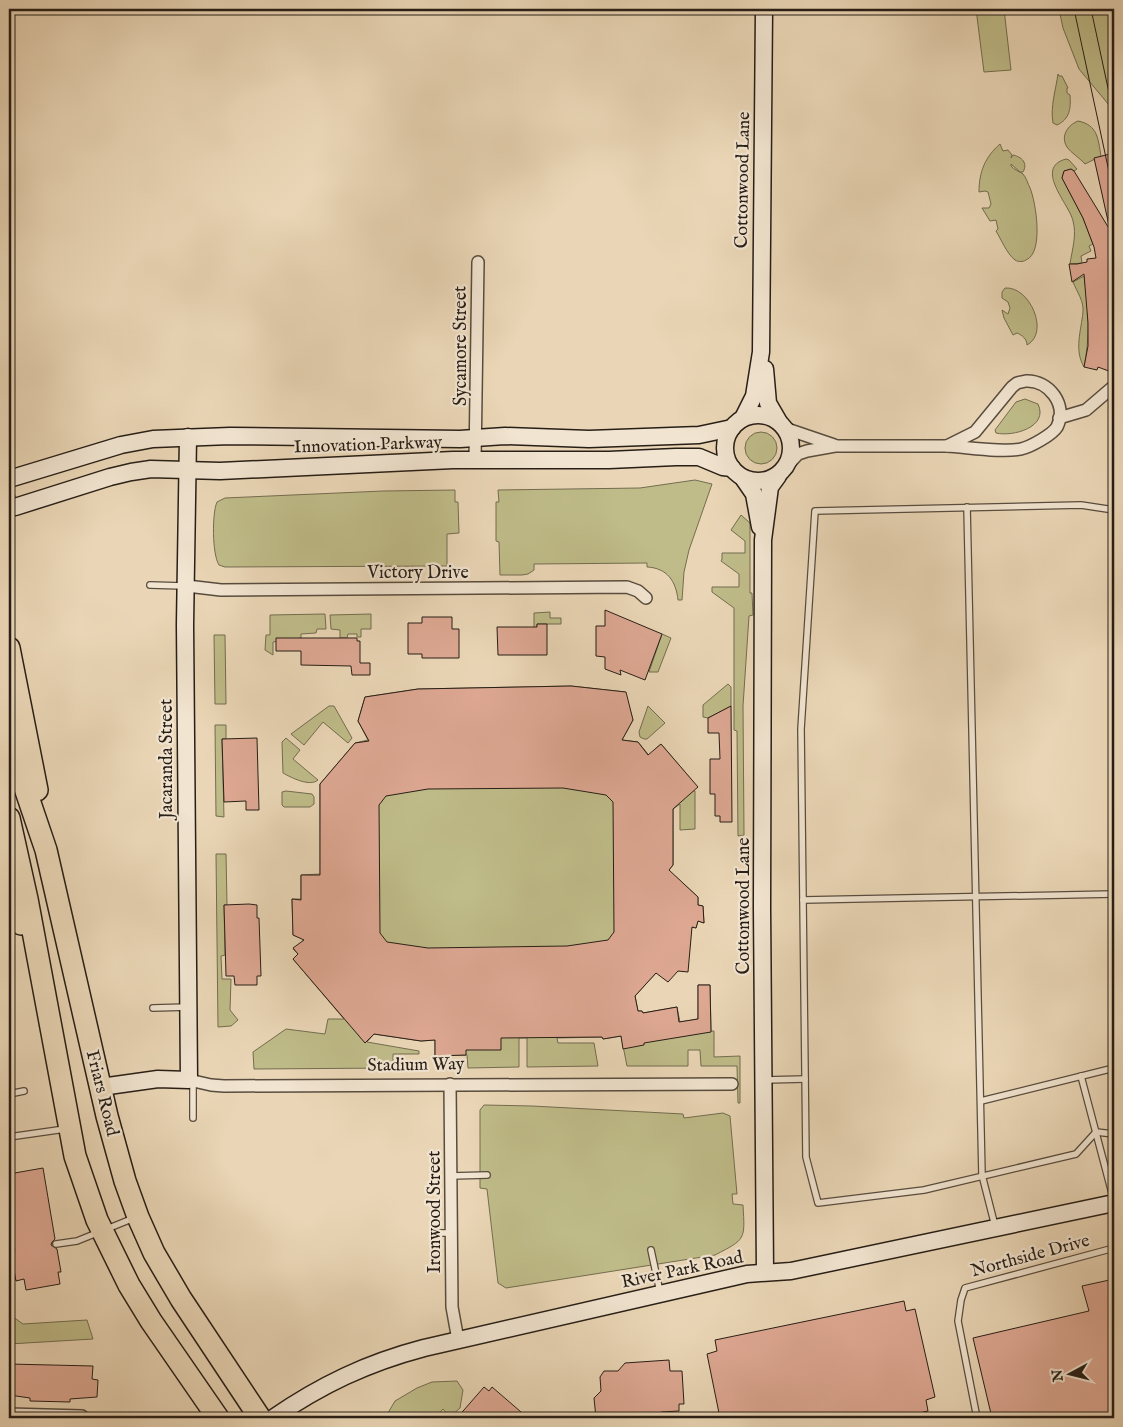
<svg xmlns="http://www.w3.org/2000/svg" width="1123" height="1427" font-family="'IM FELL English',serif">
<style>
.green{fill:#bfbc89;stroke:#736d50}
.building{fill:#dea893;stroke:#271e16;fill-rule:evenodd}
.lines{fill:none;stroke-linecap:round;stroke-linejoin:round}
.lane-casing{stroke:#584c3e;stroke-width:8}
.street-casing{stroke:#584c3e;stroke-width:14}
.secondary-casing{stroke:#271e16;stroke-width:19}
.highway-casing{stroke:#271e16;stroke-width:24}
.lane{stroke:#f1e4d0;stroke-width:5.5}
.street{stroke:#f1e4d0;stroke-width:11}
.secondary{stroke:#f1e4d0;stroke-width:16}
.highway{stroke:#ead6b6;stroke-width:21}
.tram{stroke:#271e16;stroke-width:1}
.labels{text-anchor:middle;stroke-width:4.5;stroke-linejoin:round;paint-order:stroke}
.street-label{font-size:18px;fill:#271e16;stroke:#f1e4d0}
</style>
<rect width="100%" height="100%" fill="#ead6b6"/>
<filter id="stains"><feTurbulence type="fractalNoise" baseFrequency=".004" numOctaves="4"/><feColorMatrix values="0 0 0 0 .2 0 0 0 0 .09 0 0 0 0 .02 0 0 0 .5 -.17"/></filter>
<radialGradient id="worn" r=".72"><stop offset=".6" stop-color="#630" stop-opacity="0"/><stop offset="1" stop-color="#630" stop-opacity=".3"/></radialGradient>
<g class="green">
<polygon points="976,9 1004,9 1011,70 984,72"/>
<polygon points="1059,9 1114,9 1114,111 1079,69 1063,28"/>
<path d="M 1058,74 L 1059,76 L 1062,76 L 1068,88 L 1067,88 L 1067,93 L 1070,95 C 1071,108 1070,119 1057,125 L 1053,123 C 1050,107 1056,89 1058,74 Z"/>
<path d="M 1078,121 C 1098,125 1098,139 1101,156 L 1085,164 C 1080,158 1071,153 1067,147 C 1060,136 1068,125 1078,121 Z"/>
<path d="M 1000,144 L 1003,151 L 1008,150 L 1012,155 L 1011,158 L 1013,155 C 1022,157 1028,163 1023,172 L 1020,172 L 1011,164 L 1011,166 C 1014,170 1019,171 1023,174 C 1026,177 1028,184 1030,188 C 1036,202 1044,253 1026,260 C 1023,262 1018,262 1015,260 C 1007,254 1001,239 996,231 L 998,229 L 996,220 L 990,221 L 982,208 L 989,208 L 991,204 L 988,192 L 985,191 L 979,192 C 979,172 985,157 1000,144 Z"/>
<path d="M 1066,159 L 1069,160 L 1077,169 L 1074,171 L 1071,169 L 1064,171 L 1062,178 L 1083,218 L 1093,244 L 1089,246 L 1091,251 L 1081,256 L 1082,263 L 1070,264 C 1072,250 1077,235 1073,221 C 1070,205 1033,168 1066,159 Z"/>
<path d="M 1084,276 C 1089,306 1090,338 1084,367 C 1074,350 1081,331 1083,312 C 1084,301 1077,292 1073,282 Z"/>
<path d="M 1005,288 C 1030,286 1050,333 1027,345 C 1027,339 1022,335 1017,333 L 1013,335 L 1004,318 L 1002,310 L 1008,314 L 1010,308 L 1008,302 L 1002,298 L 1002,292 Z"/>
<path d="M 1025,399 L 1038,404 C 1049,427 1013,437 996,433 L 995,430 L 1016,402 Z"/>
<circle cx="761" cy="448" r="16"/>
<path d="M 695,480 L 712,484 L 689,550 L 684,572 L 682,600 L 678,600 C 676,581 667,568 647,567 L 647,563 L 534,564 L 534,570 L 528,574 L 522,575 L 500,575 L 499,542 L 496,541 L 496,502 L 499,502 L 498,490 L 640,488 Z"/>
<path d="M 455,490 L 455,502 L 458,502 L 459,533 L 447,534 L 447,566 L 225,567 L 219,565 C 212,554 212,513 217,502 L 225,498 L 383,491 Z"/>
<polygon points="741,515 750,523 750,593 752,593 753,615 749,616 743,706 744,835 738,836 737,731 734,730 734,608 712,592 712,587 739,587 739,574 721,561 722,559 722,553 745,553 745,541 731,530"/>
<polygon points="550,612 550,618 561,618 561,624 537,624 537,630 534,630 534,613"/>
<polygon points="325,614 326,629 317,629 316,633 301,634 301,638 273,642 273,655 265,650 266,635 270,635 270,615"/>
<polygon points="371,614 371,629 361,629 361,637 357,637 357,634 348,634 347,638 340,638 340,630 331,629 330,615"/>
<polygon points="662,634 671,638 658,672 649,672"/>
<polygon points="214,635 225,635 226,704 215,704"/>
<polygon points="728,684 731,687 731,706 708,718 703,717 703,705"/>
<polygon points="571,686 625,692 633,720 622,740 638,742 657,765 655,749 661,744 690,778 690,790 695,791 695,829 680,830 680,804 673,809 673,865 668,871 672,897 675,876 698,897 698,905 703,906 704,923 698,921 696,928 692,927 681,968 656,973 635,996 638,1011 642,1011 643,1013 677,1007 680,1022 698,1019 698,985 710,985 711,1031 714,1031 714,1057 740,1056 740,1103 738,1103 737,1066 701,1066 700,1050 688,1050 688,1066 627,1066 621,1036 603,1039 602,1037 557,1038 558,1043 594,1043 598,1066 527,1067 527,1038 519,1038 519,1067 468,1068 467,1055 435,1056 435,1040 421,1041 374,1034 367,1042 419,1051 419,1054 393,1054 393,1068 254,1069 253,1052 286,1029 325,1034 328,1019 344,1019 293,959 298,954 293,949 303,941 303,939 293,935 292,899 301,899 301,875 320,874 320,784 355,743 368,740 358,721 365,697 418,689"/>
<polygon points="329,706 334,706 352,738 348,743 323,722 304,745 291,734"/>
<polygon points="648,706 665,723 647,739 644,739 640,737 639,732"/>
<polygon points="215,725 226,725 226,739 222,739 224,817 216,816"/>
<path d="M 286,738 L 300,750 L 293,759 L 318,780 C 310,787 292,778 283,773 L 282,742 Z"/>
<polygon points="286,791 312,794 314,797 314,804 310,807 284,807 282,805 282,792"/>
<polygon points="216,854 226,854 227,905 224,905 225,955 221,956 222,979 231,979 230,1010 238,1020 231,1026 218,1027"/>
<path d="M 484,1105 L 532,1106 L 683,1114 L 684,1118 L 723,1113 L 730,1116 L 737,1194 L 732,1194 L 733,1204 L 743,1205 C 745,1240 746,1239 715,1255 L 506,1288 L 498,1283 L 487,1189 L 480,1188 L 480,1110 Z"/>
<polygon points="9,1314 23,1324 87,1320 93,1339 9,1344"/>
<polygon points="457,1381 463,1390 460,1408 450,1417 443,1409 435,1418 385,1418 395,1401 417,1388 432,1382"/>
</g>
<g class="building">
<polygon points="1114,153 1114,230 1110,231 1114,238 1114,373 1098,367 1097,370 1084,367 1088,346 1088,323 1084,274 1072,282 1069,264 1077,264 1087,262 1087,259 1096,258 1094,247 1083,218 1062,178 1064,171 1071,169 1074,171 1110,230 1094,158"/>
<polygon points="605,610 662,634 645,680 620,670 621,675 605,669 605,657 596,656 596,626 605,626"/>
<polygon points="422,617 452,617 452,629 459,629 459,658 422,658 422,654 408,654 408,623 422,623"/>
<polygon points="537,624 547,624 547,655 498,655 497,627 537,627"/>
<polygon points="276,638 357,638 357,641 360,641 360,663 370,663 370,675 352,675 351,666 301,665 301,651 276,651"/>
<path d="M 571,686 L 626,692 L 633,720 L 622,740 L 638,742 L 648,755 L 661,744 L 698,787 L 673,809 L 673,865 L 669,870 L 698,897 L 698,905 L 703,906 L 704,923 L 698,921 L 696,928 L 692,927 L 688,972 L 678,971 L 668,982 L 656,973 L 635,996 L 638,1011 L 642,1011 L 643,1013 L 677,1007 L 679,1022 L 698,1019 L 698,985 L 710,985 L 711,1032 L 644,1043 L 644,1045 L 623,1049 L 621,1036 L 603,1039 L 602,1037 L 501,1038 L 501,1050 L 466,1050 L 466,1055 L 435,1056 L 435,1040 L 421,1041 L 374,1034 L 365,1043 L 293,959 L 298,954 L 293,948 L 304,940 L 293,935 L 292,899 L 301,900 L 301,875 L 320,875 L 320,784 L 355,743 L 369,741 L 358,721 L 365,697 L 418,689 ZM 563,788 L 606,795 L 613,802 L 614,932 L 608,940 L 567,946 L 428,948 L 387,942 L 380,933 L 379,805 L 386,796 L 428,789 Z"/>
<polygon points="731,706 732,822 720,822 720,816 715,816 715,794 710,794 710,759 720,759 719,733 708,733 708,718"/>
<polygon points="257,738 259,810 246,810 246,801 224,802 222,739"/>
<polygon points="249,904 257,905 257,918 259,918 261,976 257,976 257,985 235,985 234,976 226,976 224,905"/>
<polygon points="43,1168 55,1239 52,1242 51,1245 57,1249 61,1272 58,1272 60,1284 26,1290 24,1279 16,1281 11,1254 14,1252 15,1249 9,1243 9,1174"/>
<polygon points="1114,1279 1114,1418 992,1418 973,1338 1089,1311 1082,1286"/>
<polygon points="904,1301 906,1311 915,1309 935,1397 926,1400 928,1411 897,1418 720,1418 707,1354 717,1351 715,1340"/>
<polygon points="669,1360 670,1371 682,1371 684,1404 679,1404 679,1411 661,1412 661,1418 596,1418 594,1398 601,1391 600,1377 604,1371 618,1371 625,1363"/>
<polygon points="9,1364 93,1366 92,1379 98,1380 97,1397 70,1399 70,1402 30,1401 30,1398 9,1395"/>
<polygon points="484,1387 489,1391 492,1387 528,1418 457,1418"/>
</g>
<g class="lines">
<defs>
<g id="lane">
<polyline points="11,141 11,96"/>
<polyline points="9,488 14,505"/>
<polyline points="967,507 982,1175 995,1226"/>
<polyline points="1114,510 1081,505 815,511 801,729 806,1157 818,1203 924,1190 1076,1154 1096,1132 1114,1134"/>
<polyline points="150,585 184,586"/>
<polyline points="803,900 1114,894"/>
<polyline points="153,1008 188,1007"/>
<polyline points="1081,1076 1114,1201"/>
<polyline points="765,1080 805,1079"/>
<polyline points="9,1094 24,1091"/>
<polyline points="981,1101 1114,1068"/>
<polyline points="193,1118 193,1081"/>
<polyline points="9,1137 65,1129"/>
<polyline points="451,1176 487,1175"/>
<polyline points="435,1233 452,1233"/>
<polyline points="56,1244 77,1241 134,1218"/>
<polyline points="9,1249 10,1249"/>
<polyline points="651,1250 660,1292"/>
<polyline points="977,1418 958,1321 961,1300 965,1288 1114,1248"/>
</g>
<g id="street">
<path d="M 1026,381 C 1049,380 1068,405 1057,427 C 1052,435 1030,447 1021,449 C 1003,453 966,447 947,446 L 975,432 L 1012,387 L 1017,383 Z"/>
<polyline points="1059,418 1086,410 1114,386"/>
<polyline points="784,428 834,445"/>
<polyline points="475,460 478,262"/>
<polyline points="786,467 798,454 807,451 835,446 947,446"/>
<polyline points="187,586 221,590 627,587 638,591 646,598"/>
<polyline points="189,1080 211,1085 224,1086 732,1084"/>
<polyline points="450,1084 452,1307 458,1340"/>
<polyline points="9,1414 82,1416"/>
</g>
<g id="secondary">
<polyline points="765,369 768,403 779,422"/>
<circle cx="758" cy="448" r="33"/>
<polyline points="743,418 754,396 761,352 764,9"/>
<polyline points="743,478 754,494 760,527"/>
<polyline points="9,479 121,445 153,439 230,436 460,439 505,436 589,439 699,435 732,428"/>
<polyline points="9,507 15,507 110,477 131,472 151,469 220,471 453,460 609,460 676,457 699,457 723,467 732,468"/>
<polyline points="101,1087 158,1079 189,1080 185,625 188,437"/>
<polyline points="765,1272 762,908 763,540 770,487 778,476"/>
<path d="M 273,1418 C 321,1385 367,1363 424,1348 L 747,1274 L 791,1271 L 1114,1203"/>
</g>
<g id="highway">
<polyline points="9,648 37,790"/>
<polyline points="9,741 46,850 107,1116 125,1181 138,1217 154,1253 181,1299 260,1418"/>
<polyline points="9,818 27,899 75,1156 97,1220 129,1285 151,1321 218,1418"/>
<polyline points="9,891 21,924"/>
</g>
</defs>
<use href="#lane" class="lane-casing"/>
<use href="#street" class="street-casing"/>
<use href="#secondary" class="secondary-casing"/>
<use href="#highway" class="highway-casing"/>
<use href="#lane" class="lane"/>
<use href="#street" class="street"/>
<use href="#secondary" class="secondary"/>
<use href="#highway" class="highway"/>
<g class="tram">
<polyline points="1074,9 1114,195"/>
<polyline points="1091,9 1114,116"/>
</g>
</g>
<g class="labels">
<g class="street-label">
<text transform="translate(742 180) rotate(-89)" y="6">Cottonwood Lane</text>
<text transform="translate(460 346) rotate(-90)" y="6">Sycamore Street</text>
<text transform="translate(368 444) rotate(-2)" y="6">Innovation Parkway</text>
<text x="418" y="578">Victory Drive</text>
<text transform="translate(166 759) rotate(-90)" y="6">Jacaranda Street</text>
<text transform="translate(743 906) rotate(-90)" y="6">Cottonwood Lane</text>
<text transform="translate(416 1064) rotate(-1)" y="6">Stadium Way</text>
<text transform="translate(103 1093) rotate(76)" y="6">Friars Road</text>
<text transform="translate(434 1212) rotate(-90)" y="6">Ironwood Street</text>
<text transform="translate(1030 1255) rotate(-15)" y="6">Northside Drive</text>
<text transform="translate(682 1269) rotate(-12)" y="6">River Park Road</text>
</g>
</g>
<rect width="1123" height="1427" fill="none" stroke="#ead6b6" stroke-width="30"/>
<rect x="10" y="10" width="1103" height="1407" fill="none" stroke="#271e16" stroke-width="2.5"/>
<rect x="15" y="15" width="1093" height="1397" fill="none" stroke="#271e16"/>
<g transform="translate(1070 1374) rotate(263)" stroke="#f1e4d0" stroke-width="4" paint-order="stroke">
<path d="M0-4L9 19L0 12L-9 19Z" fill="#271e16"/>
<text y="-8" font-size="14" font-weight="bold" text-anchor="middle" fill="#271e16">N</text>
</g>
<rect width="100%" height="100%" filter="url(#stains)"/>
<rect width="100%" height="100%" fill="url(#worn)"/>
</svg>
